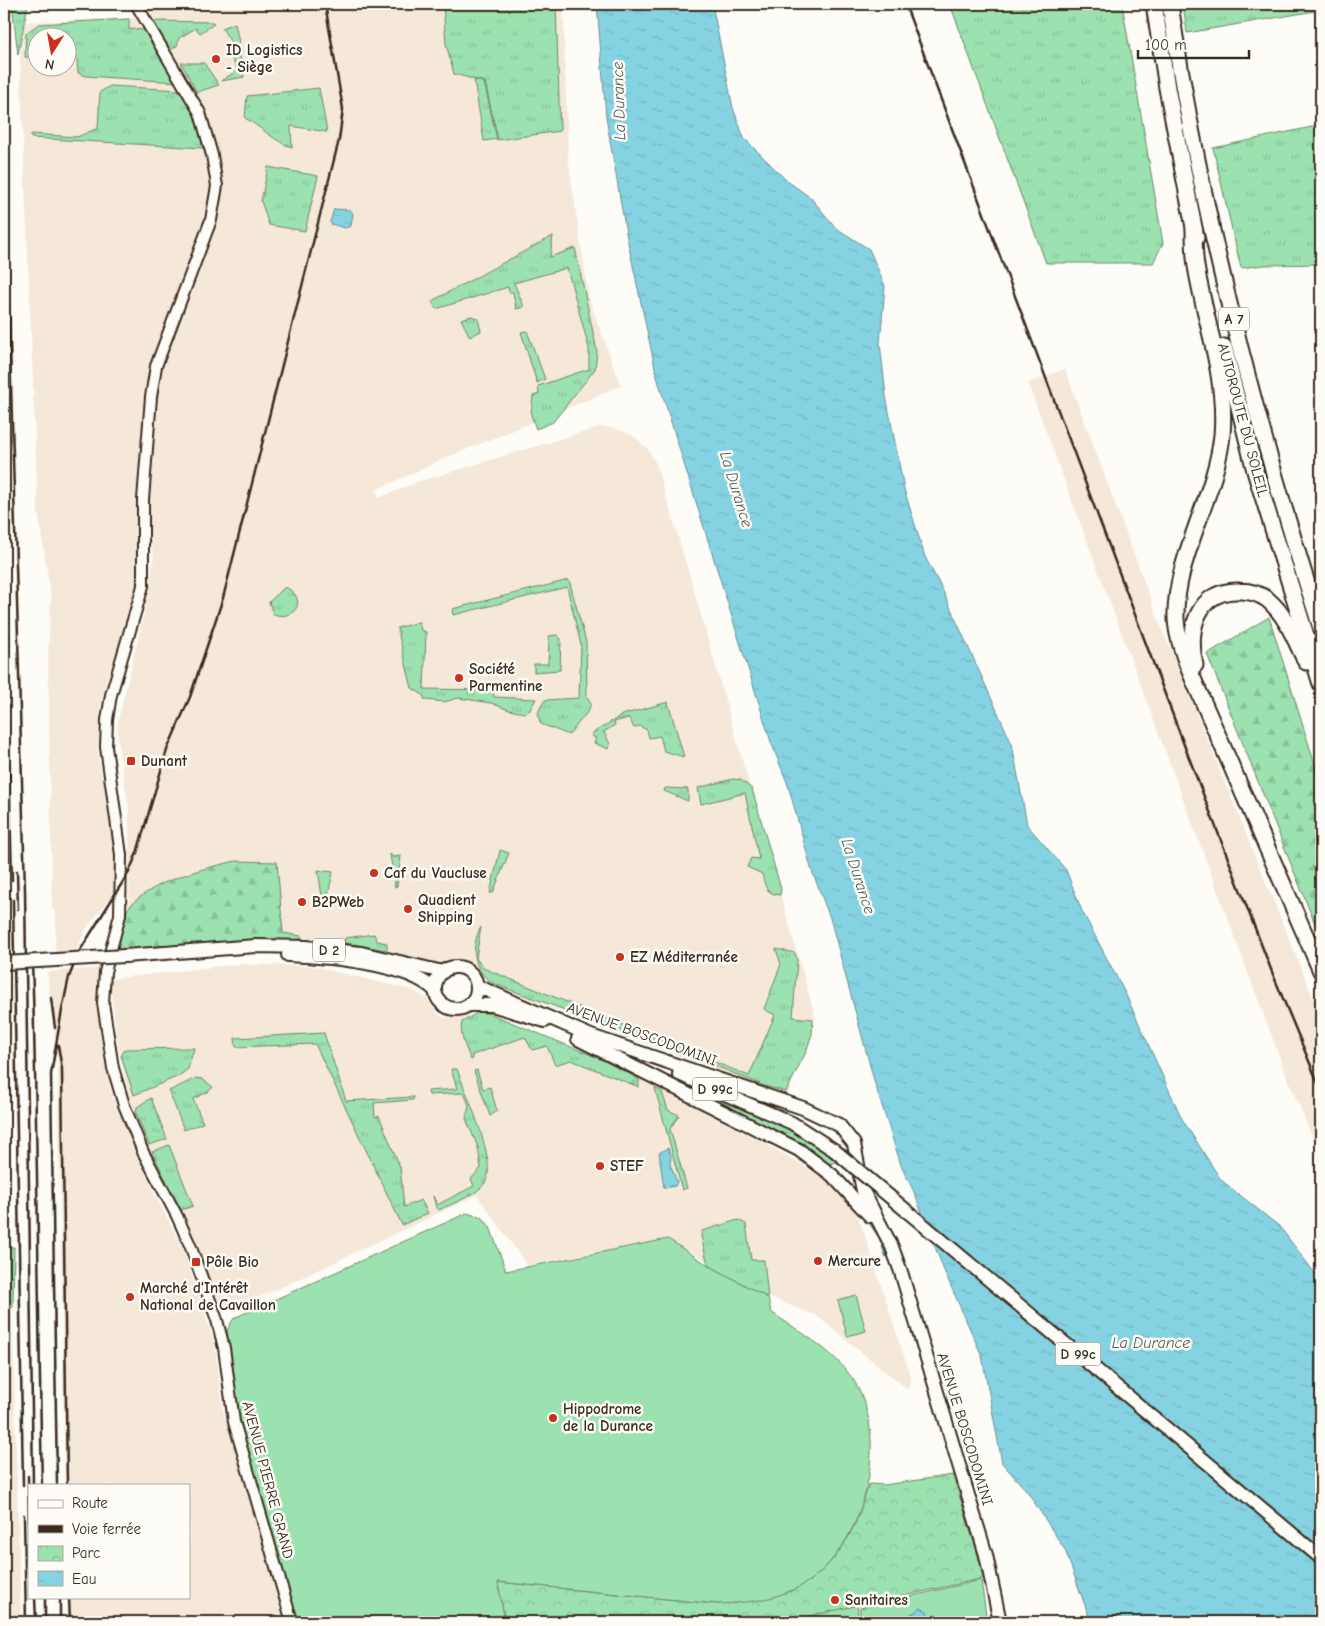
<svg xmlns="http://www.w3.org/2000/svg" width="1325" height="1626" font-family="'Comic Neue',sans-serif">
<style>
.built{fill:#f5e8d9;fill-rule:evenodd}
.grass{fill:url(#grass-tufts);stroke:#6c8667}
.forest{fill:url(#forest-firs);stroke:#6c8667}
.park{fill:url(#park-crowns);stroke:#6c8667}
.garden{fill:#9ce2b0;stroke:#6c8667}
.water{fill:url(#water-ripples);stroke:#678f94}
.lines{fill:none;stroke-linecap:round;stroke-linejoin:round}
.stream{stroke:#678f94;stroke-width:2.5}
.minor-casing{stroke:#3b2a1e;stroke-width:14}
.major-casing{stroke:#3b2a1e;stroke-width:16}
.highway-casing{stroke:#3b2a1e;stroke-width:19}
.minor{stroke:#fdfcf7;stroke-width:10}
.major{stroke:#fdfcf7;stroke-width:12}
.highway{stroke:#fdfcf7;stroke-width:15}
.rail{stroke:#3b2a1e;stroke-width:2.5}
.major-bridge-casing{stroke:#3b2a1e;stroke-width:16;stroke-linecap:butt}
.major-bridge{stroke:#fdfcf7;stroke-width:12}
.poi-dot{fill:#c8321e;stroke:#fdfcf7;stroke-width:2}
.labels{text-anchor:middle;stroke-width:5;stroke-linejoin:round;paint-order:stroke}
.shield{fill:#fdfcf7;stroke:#75695f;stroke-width:1}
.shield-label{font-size:14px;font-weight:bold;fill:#3b2a1e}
.poi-label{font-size:15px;font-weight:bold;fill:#3b2a1e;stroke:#fdfcf7;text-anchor:start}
.street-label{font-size:15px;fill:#3b2a1e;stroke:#fdfcf7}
.water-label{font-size:16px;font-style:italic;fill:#515d59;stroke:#fdfcf7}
</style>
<defs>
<pattern id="grass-tufts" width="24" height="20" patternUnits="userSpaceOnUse" patternTransform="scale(1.25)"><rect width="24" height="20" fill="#9ce2b0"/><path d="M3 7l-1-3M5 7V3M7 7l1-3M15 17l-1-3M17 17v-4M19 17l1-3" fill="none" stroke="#87c297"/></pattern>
<pattern id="forest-firs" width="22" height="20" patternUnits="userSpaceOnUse" patternTransform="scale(1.25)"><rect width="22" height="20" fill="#9ce2b0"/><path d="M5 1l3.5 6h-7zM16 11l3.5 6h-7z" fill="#87c297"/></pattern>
<pattern id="park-crowns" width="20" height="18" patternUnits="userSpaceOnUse" patternTransform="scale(1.25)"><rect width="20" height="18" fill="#9ce2b0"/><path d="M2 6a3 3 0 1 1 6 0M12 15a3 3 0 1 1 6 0" fill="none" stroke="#87c297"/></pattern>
<pattern id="water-ripples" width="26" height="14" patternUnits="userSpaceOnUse" patternTransform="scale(1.25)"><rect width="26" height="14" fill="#85d3e2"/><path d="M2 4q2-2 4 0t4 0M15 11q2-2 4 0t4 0" fill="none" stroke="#74b5c1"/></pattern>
</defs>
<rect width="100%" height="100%" fill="#fdfcf7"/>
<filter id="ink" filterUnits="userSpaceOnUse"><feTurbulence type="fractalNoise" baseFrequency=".02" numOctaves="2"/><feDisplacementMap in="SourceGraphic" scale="10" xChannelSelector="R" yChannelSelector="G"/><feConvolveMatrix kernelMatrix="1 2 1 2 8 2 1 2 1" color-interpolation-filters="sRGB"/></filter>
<g filter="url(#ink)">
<g class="built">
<polygon points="142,4 563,4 568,158 589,299 621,386 448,457 376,490 379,498 417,482 600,427 614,428 634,436 648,449 656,464 687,566 816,1019 787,1097 489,984 475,967 453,961 432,965 378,948 311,940 115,950 129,902 129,808 119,751 117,725 149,593 154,556 149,539 149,504 158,376 218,215 221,185 215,150 168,50"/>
<path d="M 135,18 L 193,109 L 205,147 L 213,193 L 202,232 L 161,336 L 148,385 L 137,586 L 134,604 L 109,673 L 100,709 L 98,746 L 101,772 L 108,793 L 116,860 L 113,894 L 86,929 L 76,951 L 55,952 L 56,911 L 52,910 L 48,652 L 51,597 L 38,512 L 20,58 L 24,22 ZM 38,38 L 68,38 L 68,68 L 38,68 Z"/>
<polygon points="1065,369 1158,619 1321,1017 1321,1157 1288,1080 1028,383"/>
<polygon points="239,964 312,966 412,990 425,997 441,1017 462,1017 479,1012 491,1014 603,1060 757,1139 801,1164 837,1188 852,1204 864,1232 911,1378 910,1386 907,1389 817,1316 769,1297 668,1239 527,1265 477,1195 280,1288 232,1309 222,1308 217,1305 191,1233 148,1152 128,1094 117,1040 110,979"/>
<polygon points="98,968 98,1007 110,1088 154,1193 183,1249 215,1344 223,1410 286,1622 68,1622 67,1597 189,1597 189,1485 65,1485 58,1064 47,972"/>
<polygon points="12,1310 21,1622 4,1622 4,1313"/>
</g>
<g class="grass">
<polygon points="12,4 28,4 18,55"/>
<polygon points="443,4 556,4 560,131 498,140 485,82 454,74 446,44"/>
<polygon points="950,4 1122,4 1163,243 1153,263 1046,263"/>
<polygon points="1183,4 1321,4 1321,10 1187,33"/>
<polygon points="129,19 129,29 144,30 177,82 86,76 78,73 77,59 68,58 68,38 38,38 37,57 25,57 26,33 39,24"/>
<polygon points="153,21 213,22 214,24 200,33 196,28 179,38 177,46 170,50"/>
<polygon points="235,23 241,53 237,52 222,28"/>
<polygon points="230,56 240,56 244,77 221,81 238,70"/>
<polygon points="181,63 204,63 219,85 197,92"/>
<polygon points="474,80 484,82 497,139 484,141"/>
<path d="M 110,86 L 180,90 C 194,102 201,130 203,148 L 31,138 L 31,134 L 77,137 L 98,128 L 100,92 Z"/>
<path d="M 319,88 L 327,132 L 291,126 L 292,147 C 280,145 258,125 245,118 L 247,96 Z"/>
<polygon points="1321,125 1321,264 1263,265 1241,268 1213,148"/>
<polygon points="268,167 318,176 305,231 269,225 261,201"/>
<polygon points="553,236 550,257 575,248 597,351 595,369 553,422 536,429 531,415 533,396 539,394 538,386 589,369 589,348 567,268 514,283 524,307 516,309 513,292 509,292 508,287 436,309 432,301"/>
<polygon points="472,316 478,319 481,331 470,337 461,319"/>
<polygon points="527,331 545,379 537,383 521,332"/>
<path d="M 569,580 L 586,642 L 587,696 L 591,704 L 588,711 L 569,735 L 541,724 C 536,713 539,709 545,700 L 579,698 L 581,645 L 567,587 L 453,615 L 452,609 Z"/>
<path d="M 285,587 C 308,597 297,622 273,614 L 269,602 Z"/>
<polygon points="419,622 421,630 426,632 424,689 493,690 494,697 536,699 530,710 524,713 509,710 491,703 465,699 458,698 444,702 425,700 423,695 412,688 397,628"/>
<polygon points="557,635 561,639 560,670 534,672 534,664 548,664 549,636"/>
<polygon points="668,702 684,757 664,751 660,736 649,738 647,730 639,726 634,728 629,718 614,722 615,725 604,732 610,744 608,749 594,743 596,738 591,736 593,733 622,715"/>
<path d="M 733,779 L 741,780 L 752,789 L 781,889 L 780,895 C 766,894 765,886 762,874 L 747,867 L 751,858 L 759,859 L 745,793 L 701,804 L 698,788 Z"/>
<polygon points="665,788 688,789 688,801 664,791"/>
<polygon points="500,850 509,853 493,893 490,893"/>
<polygon points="390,854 393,857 401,856 397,886 395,887"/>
<polygon points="318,870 333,872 328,895 322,896"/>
<path d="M 481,927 L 476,958 L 483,968 L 749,1076 L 775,1015 L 764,1009 L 781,964 L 776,949 L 795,953 L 797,960 L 793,1017 L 813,1019 L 812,1034 L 806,1052 L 786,1092 L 762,1085 L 701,1060 L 492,983 C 473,970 470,946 481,927 Z"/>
<polygon points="374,934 377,941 387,943 387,950 344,943 345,938"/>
<path d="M 479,1012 L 491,1014 L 603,1060 L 639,1079 L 639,1087 L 571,1060 L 555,1065 L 547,1046 L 532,1050 L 525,1037 L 472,1055 L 473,1059 L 471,1060 C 466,1048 459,1035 462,1022 Z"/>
<polygon points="324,1033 346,1101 414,1097 413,1100 374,1103 375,1117 379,1116 400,1167 404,1207 421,1200 428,1213 402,1225 315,1044 236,1047 235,1038"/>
<polygon points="194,1048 188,1069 179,1076 134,1095 121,1056 125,1049"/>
<polygon points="630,1061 784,1126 823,1149 836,1162 829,1164 802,1146 803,1144 800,1141 798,1144"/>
<path d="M 451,1069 L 457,1069 C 465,1092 499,1164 485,1183 C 476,1196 453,1203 439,1210 L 436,1207 L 433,1196 L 437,1205 L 474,1186 L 471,1179 L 481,1168 L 478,1147 L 466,1119 L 469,1105 L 464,1093 L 429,1095 L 428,1091 L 457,1089 Z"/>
<polygon points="477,1070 483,1089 490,1087 497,1111 490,1116 474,1071"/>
<polygon points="196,1078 202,1079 213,1087 208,1092 193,1099 203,1123 184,1130 169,1091"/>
<polygon points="655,1088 662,1092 668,1110 679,1115 670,1129 687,1188 682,1190"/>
<polygon points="151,1098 167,1139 149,1145 136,1113 137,1107"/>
<polygon points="169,1145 193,1206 181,1210 152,1152"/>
<polygon points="738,1220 746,1224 751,1260 764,1260 768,1298 708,1265 701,1236 702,1231"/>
<polygon points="10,1247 14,1247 13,1307 8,1310 4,1298 4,1253"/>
</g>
<g class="forest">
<polygon points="1269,617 1321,784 1321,939 1207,654"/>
<path d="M 236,861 L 277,862 L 283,933 L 301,936 L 303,939 L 116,950 C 119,939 123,913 130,906 C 156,879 202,869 236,861 Z"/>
</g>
<path class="park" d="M 953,1475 L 985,1578 L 784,1622 L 505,1622 L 497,1582 L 717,1604 C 780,1601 826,1586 855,1524 C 861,1511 864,1497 869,1484 L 884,1485 Z"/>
<g class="garden">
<path d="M 467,1213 L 483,1218 L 490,1227 L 506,1271 L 668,1239 L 708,1265 L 768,1298 L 771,1312 C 801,1333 839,1353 857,1386 C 891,1448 861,1558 795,1589 C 769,1601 744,1603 717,1604 L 498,1582 L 505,1622 L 301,1622 L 283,1581 L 239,1419 L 227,1330 L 234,1318 Z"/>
<polygon points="856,1295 866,1331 847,1336 838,1300"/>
<polygon points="981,1580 987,1622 859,1622 860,1608"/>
<polygon points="858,1605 857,1622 784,1622"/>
</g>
<g class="water">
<polygon points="597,4 712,4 733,108 744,138 786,180 811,198 836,228 869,249 885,286 880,343 886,396 904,489 925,557 942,589 1012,744 1027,825 1066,870 1082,911 1126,995 1182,1119 1221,1180 1280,1227 1317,1276 1321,1297 1321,1622 1091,1622 1065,1550 1027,1491 1002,1463 982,1356 945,1273 914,1192 902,1168 875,1084 830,918 811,868 788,785 771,742 657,377 626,233 606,117"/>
<polygon points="334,209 350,210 353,213 351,226 345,228 331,224 330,222"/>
<polygon points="668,1148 671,1156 670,1164 677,1182 675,1186 664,1188 659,1153"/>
<path d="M 921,1608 L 928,1612 C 926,1622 914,1623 906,1621 L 908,1616 Z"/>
</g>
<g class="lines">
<polyline class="stream" points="868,1220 880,1238 886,1256"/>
<defs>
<polyline id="minor" points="136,4 200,113 212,155 217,186 211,220 156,366 151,397 143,500 143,586 111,695 107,720 106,747 121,855 120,915 105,972 103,1003 113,1068 124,1105 143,1152 177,1216 190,1245 217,1320 224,1348 234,1422 292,1622"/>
<g id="major">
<path d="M 288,955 C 328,957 405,962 435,990"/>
<polyline points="125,956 256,946 306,947 361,953 443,972"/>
<circle cx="456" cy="988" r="21"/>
<polyline points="477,986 591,1036 803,1108 839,1125 854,1144 863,1191 892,1247 901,1272 986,1555 1000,1622"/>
<polyline points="469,1005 492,1005 545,1021"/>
<polyline points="578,1039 799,1150 832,1175 870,1216"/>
<polyline points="679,1074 792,1123 834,1150"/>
</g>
<g id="highway">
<polyline points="1154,4 1167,88 1196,238"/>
<path d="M 1170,4 C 1201,216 1256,425 1321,628"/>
<path d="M 1194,228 C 1194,240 1194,253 1196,266 C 1205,322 1227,377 1222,435 C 1216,496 1174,559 1176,619 C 1177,638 1184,657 1191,674 L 1321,971"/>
<polyline points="1224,347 1255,471 1321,684"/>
<path d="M 1195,665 C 1187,630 1197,589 1240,591 C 1250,591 1260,594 1268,600 C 1287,616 1295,640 1306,662"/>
</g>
</defs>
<use href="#minor" class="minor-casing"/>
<use href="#major" class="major-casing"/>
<use href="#highway" class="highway-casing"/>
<use href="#minor" class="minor"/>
<use href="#major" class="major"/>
<use href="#highway" class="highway"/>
<g class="rail">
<polyline points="905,4 1186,750 1272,972 1321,1090"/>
<polyline points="4,131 25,890 33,1485"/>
<polyline points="4,575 12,880"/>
<polyline points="17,871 18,909"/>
<polyline points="13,900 23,1485"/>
<path d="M 32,960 C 38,1135 38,1310 42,1485"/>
<polyline points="51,998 55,1028"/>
<polyline points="58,1045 62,1069 67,1485"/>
<polyline points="28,1476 29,1524"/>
<polyline points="57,1485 51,1074 62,1010 69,977 79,952 129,872 137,853 167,750 190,697 223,598 339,140 343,109 325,4"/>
<polyline points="24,1515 26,1622"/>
<polyline points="35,1597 36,1622"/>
<polyline points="45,1597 45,1622"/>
<polyline points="60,1597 60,1622"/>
<polyline points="69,1597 70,1622"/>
</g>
<defs>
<g id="major-bridge">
<polyline points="4,963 125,956"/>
<polyline points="834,1150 1321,1558"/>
</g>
</defs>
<use href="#major-bridge" class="major-bridge-casing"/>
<use href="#major-bridge" class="major-bridge"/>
</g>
</g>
<g class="poi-dot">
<circle cx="216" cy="59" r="5"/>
<circle cx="459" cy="678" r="5"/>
<rect x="126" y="756" width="10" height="10" rx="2.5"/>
<circle cx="374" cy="873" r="5"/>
<circle cx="302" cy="902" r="5"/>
<circle cx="408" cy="909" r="5"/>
<circle cx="620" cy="957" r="5"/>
<circle cx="600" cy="1166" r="5"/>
<circle cx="818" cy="1261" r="5"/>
<rect x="191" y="1257" width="10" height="10" rx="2.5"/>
<circle cx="130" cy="1297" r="5"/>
<circle cx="553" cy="1418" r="5"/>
<circle cx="835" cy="1600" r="5"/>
</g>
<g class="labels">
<g class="shield">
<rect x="1219" y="307.5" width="30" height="23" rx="4"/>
<rect x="313" y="938.5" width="32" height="23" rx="4"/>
<rect x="692.5" y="1077.5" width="45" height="23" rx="4"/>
<rect x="1055.5" y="1342.5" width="45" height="23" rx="4"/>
</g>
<g class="shield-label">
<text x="1234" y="324">A 7</text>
<text x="329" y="955">D 2</text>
<text x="715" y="1094">D 99c</text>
<text x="1078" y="1359">D 99c</text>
</g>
<g class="poi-label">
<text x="226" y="55">ID Logistics<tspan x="226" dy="17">- Siège</tspan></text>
<text x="469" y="674">Société<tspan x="469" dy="17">Parmentine</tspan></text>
<text x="141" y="766">Dunant</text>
<text x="384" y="878">Caf du Vaucluse</text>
<text x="418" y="905">Quadient<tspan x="418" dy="17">Shipping</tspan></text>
<text x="312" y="907">B2PWeb</text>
<text x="630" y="962">EZ Méditerranée</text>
<text x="610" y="1171">STEF</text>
<text x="828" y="1266">Mercure</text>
<text x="206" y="1267">Pôle Bio</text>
<text x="140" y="1293">Marché d'Intérêt<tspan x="140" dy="17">National de Cavaillon</tspan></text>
<text x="563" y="1414">Hippodrome<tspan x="563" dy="17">de la Durance</tspan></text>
<text x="845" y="1605">Sanitaires</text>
</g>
<g class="street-label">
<text transform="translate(1243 420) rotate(75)" y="5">AUTOROUTE DU SOLEIL</text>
<text transform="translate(642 1034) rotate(20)" y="5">AVENUE BOSCODOMINI</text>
<text transform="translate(965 1429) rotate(73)" y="5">AVENUE BOSCODOMINI</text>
<text transform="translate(268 1480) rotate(75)" y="5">AVENUE PIERRE GRAND</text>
</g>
<g class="water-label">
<text transform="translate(618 101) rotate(-92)" y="6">La Durance</text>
<text transform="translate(737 489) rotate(73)" y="6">La Durance</text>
<text transform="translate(859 876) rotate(72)" y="6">La Durance</text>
<text x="1151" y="1348">La Durance</text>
</g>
</g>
<rect width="1325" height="1626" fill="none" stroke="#fdfcf7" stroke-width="20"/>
<rect x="10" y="10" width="1305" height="1606" fill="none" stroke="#3b2a1e" stroke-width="2" filter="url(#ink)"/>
<rect x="28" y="1484" width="162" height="115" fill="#fdfcf7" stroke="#afa8a0"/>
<rect x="38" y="1500" width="25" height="8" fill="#fdfcf7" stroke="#afa8a0"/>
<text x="72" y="1508" font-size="15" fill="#3b2a1e">Route</text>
<rect x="38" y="1525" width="25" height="8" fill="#3b2a1e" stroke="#afa8a0"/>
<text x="72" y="1534" font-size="15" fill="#3b2a1e">Voie ferrée</text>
<rect x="38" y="1546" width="25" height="15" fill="url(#park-crowns)" stroke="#afa8a0"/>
<text x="72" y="1558" font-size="15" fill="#3b2a1e">Parc</text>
<rect x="38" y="1571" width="25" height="15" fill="url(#water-ripples)" stroke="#afa8a0"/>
<text x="72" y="1584" font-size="15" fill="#3b2a1e">Eau</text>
<g transform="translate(52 52) rotate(191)"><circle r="24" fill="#fdfcf7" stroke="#afa8a0"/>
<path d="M0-4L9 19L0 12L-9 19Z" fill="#c8321e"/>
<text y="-8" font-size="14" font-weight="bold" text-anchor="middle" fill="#3b2a1e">N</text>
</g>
<path d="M1138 50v8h111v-8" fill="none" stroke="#3b2a1e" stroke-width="2.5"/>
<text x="1145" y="50" font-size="15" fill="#3b2a1e" stroke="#fdfcf7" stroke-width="4" paint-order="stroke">100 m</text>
</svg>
